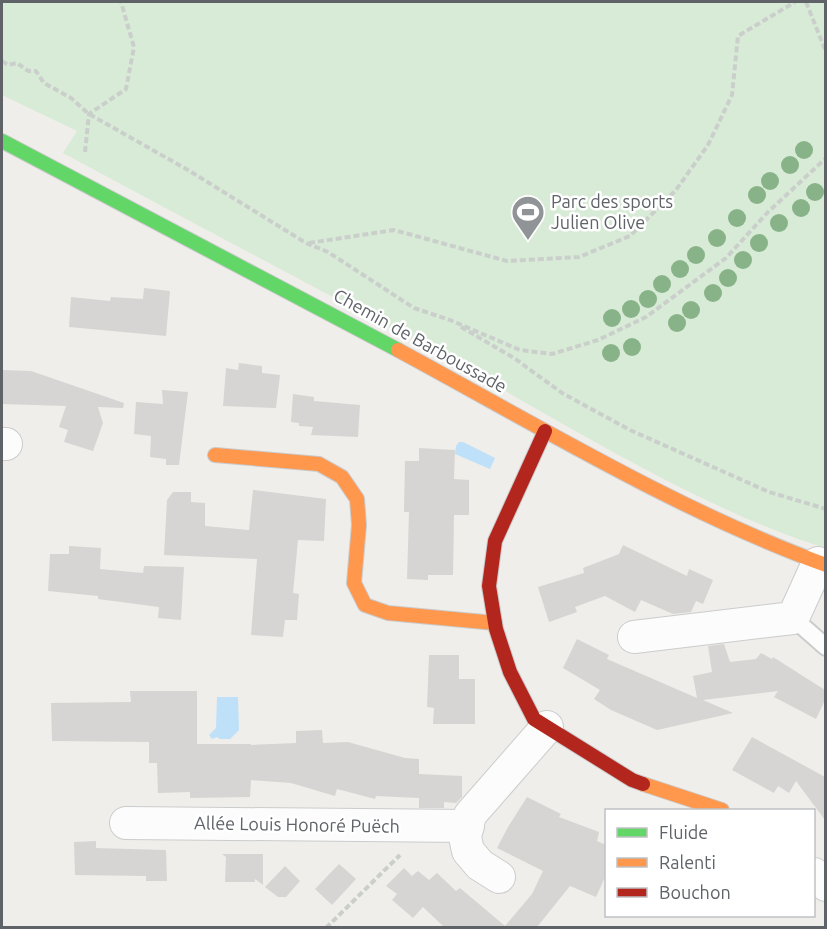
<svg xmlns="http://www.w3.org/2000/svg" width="827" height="929" font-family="Ubuntu,sans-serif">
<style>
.green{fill:#d8ebd6}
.water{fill:#bfe0f9}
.building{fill:#d6d5d3}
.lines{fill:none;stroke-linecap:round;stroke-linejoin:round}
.lane-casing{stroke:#cbcccc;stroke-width:20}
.street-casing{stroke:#cbcccc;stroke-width:34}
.fast-casing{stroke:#cacacb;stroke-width:16}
.slow-casing{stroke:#cacacb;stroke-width:16}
.jam-casing{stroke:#cacacb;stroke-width:16}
.path{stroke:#cacfcc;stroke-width:4;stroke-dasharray:6 3;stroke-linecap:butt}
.lane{stroke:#fdfcfc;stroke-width:16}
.street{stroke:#fdfcfc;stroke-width:32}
.fast{stroke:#63d668;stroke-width:14}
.slow{stroke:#ff974d;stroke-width:14}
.jam{stroke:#b3261e;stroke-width:14}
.tree{fill:#88b388}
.labels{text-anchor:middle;stroke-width:5;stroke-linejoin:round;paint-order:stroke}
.poi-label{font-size:18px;fill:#5f6368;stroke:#fff;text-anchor:start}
.street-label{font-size:18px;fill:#5f6368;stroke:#fff}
</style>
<rect width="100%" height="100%" fill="#efeeea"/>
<path class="green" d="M 2,2 L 825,2 L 825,548 C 705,510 590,438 480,377 C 342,301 202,228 63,153 L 77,131 L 2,95 Z"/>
<g class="water">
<polygon points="459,442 463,442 495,458 490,469 455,454 456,446"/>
<polygon points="217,697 238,697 239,730 230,739 220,739 217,737 212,739 209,735 216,728"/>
</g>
<g class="building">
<polygon points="144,288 170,291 166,336 69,327 71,297 110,301 111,297 143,299"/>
<polygon points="239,363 262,366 262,373 280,375 276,408 223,406 226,368 238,370"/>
<polygon points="2,370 31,371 124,403 123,408 98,407 103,423 93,451 64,442 68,430 59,427 66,406 2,404"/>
<polygon points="162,390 188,392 179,465 166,465 166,459 150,457 151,436 134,434 136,402 163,404"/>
<polygon points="293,394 314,397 314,401 360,405 358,437 311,435 313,427 299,426 299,423 291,422"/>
<polygon points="419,448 455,450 454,479 469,480 469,515 454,515 453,575 428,575 428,580 407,579 409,512 404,512 405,461 419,461"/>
<polygon points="253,490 326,499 324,541 298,540 293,593 299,594 297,620 285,620 283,637 251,635 257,559 164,555 167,500 173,492 191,492 191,502 205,503 205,526 249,530"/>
<polygon points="623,545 687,576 689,569 713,580 703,604 696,601 691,612 673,614 641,600 635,612 605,596 575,607 577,612 549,622 538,587 584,573 583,568 619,554"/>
<polygon points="69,546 101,548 100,569 143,573 144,566 184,567 181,620 158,618 159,607 98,599 98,596 48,591 50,554 69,554"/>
<polygon points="577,639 609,655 607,659 697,698 693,676 712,672 708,646 724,644 730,662 756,659 761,653 772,659 773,657 825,690 825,700 816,719 774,697 778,691 703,700 733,713 657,730 611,710 594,699 600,690 563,668"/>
<polygon points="429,655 459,655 459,679 475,679 475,724 433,724 434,708 427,707"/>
<polygon points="130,691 197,691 197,744 251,744 251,745 296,743 296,731 322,730 323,743 348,742 405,758 419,759 419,774 462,776 462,797 456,803 444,802 444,808 419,808 419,798 376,796 375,799 337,789 335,796 291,783 251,780 250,797 190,798 190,792 158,793 157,763 149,763 149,742 52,741 51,703 131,702"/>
<polygon points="752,737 825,777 825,820 796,781 789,793 778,786 774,793 732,770"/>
<polygon points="527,797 561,814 559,817 599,832 597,841 606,845 606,875 596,897 570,886 537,927 444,927 423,907 413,918 392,900 397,894 386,886 404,868 412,876 418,871 429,880 437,873 456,891 460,888 505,926 532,894 543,871 497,848 508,827"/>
<polygon points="96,841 96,848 166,850 167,881 146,881 146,876 75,875 74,842"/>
<polygon points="222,854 263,854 263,885 255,879 255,882 225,882 226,857"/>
<polygon points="339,864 356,879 332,905 315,889"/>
<polygon points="285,866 300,881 286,897 278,897 265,887"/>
</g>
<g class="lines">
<defs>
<polyline id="lane" points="793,618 826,647"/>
<g id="street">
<polyline points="2,444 6,444"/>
<polyline points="634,637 793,618 818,563"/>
<polyline points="126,823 468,826"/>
<polyline points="814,874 826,885"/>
<polyline points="499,877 480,865 468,851 465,837 470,815 547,727"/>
</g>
<polyline id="fast" points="2,141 398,350"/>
<g id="slow">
<path d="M 398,350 C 537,425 678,511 826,565"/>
<polyline points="215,455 319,464 342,477 357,499 359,525 354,583 365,605 388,613 495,623"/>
<polyline points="643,784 722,810"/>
</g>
<polyline id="jam" points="545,431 495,541 489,586 496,629 510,672 534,719 632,780 643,784"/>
</defs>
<use href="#lane" class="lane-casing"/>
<use href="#street" class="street-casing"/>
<use href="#fast" class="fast-casing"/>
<use href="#slow" class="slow-casing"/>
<use href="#jam" class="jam-casing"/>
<g class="path">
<polyline points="806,2 826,52"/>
<polyline points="2,61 8,65 17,63 28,71 36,71 44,83 71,98 89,114 188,170 306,243 328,252 414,308 450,320 520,350 552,354 598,340 646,317 726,258 767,213 826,158"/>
<polyline points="85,152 89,114 126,89 134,47 121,2"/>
<polyline points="309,243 394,230 507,261 579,257 630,236 676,190 708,145 732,95 738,36 795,2"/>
<polyline points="461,327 514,358 562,393 630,430 769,492 826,509"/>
<polyline points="326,928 400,855"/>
</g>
<use href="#lane" class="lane"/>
<use href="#street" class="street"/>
<use href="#fast" class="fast"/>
<use href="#slow" class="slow"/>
<use href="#jam" class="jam"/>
</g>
<g class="tree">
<circle cx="804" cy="150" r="9"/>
<circle cx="790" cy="165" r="9"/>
<circle cx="770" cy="181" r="9"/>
<circle cx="815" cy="192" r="9"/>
<circle cx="757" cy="195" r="9"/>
<circle cx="801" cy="208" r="9"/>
<circle cx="737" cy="218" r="9"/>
<circle cx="779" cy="223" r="9"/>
<circle cx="717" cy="238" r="9"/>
<circle cx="759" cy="243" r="9"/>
<circle cx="696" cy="255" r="9"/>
<circle cx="743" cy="260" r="9"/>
<circle cx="680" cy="269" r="9"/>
<circle cx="728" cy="278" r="9"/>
<circle cx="662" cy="284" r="9"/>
<circle cx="713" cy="293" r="9"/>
<circle cx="648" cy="299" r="9"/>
<circle cx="631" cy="309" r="9"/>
<circle cx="691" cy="310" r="9"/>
<circle cx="612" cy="318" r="9"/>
<circle cx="677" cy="323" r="9"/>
<circle cx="632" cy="347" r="9"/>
<circle cx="611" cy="353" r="9"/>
</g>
<defs>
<symbol id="stadium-pin" viewBox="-11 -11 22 30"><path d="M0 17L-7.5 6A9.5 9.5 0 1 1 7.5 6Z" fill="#919496" stroke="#fff"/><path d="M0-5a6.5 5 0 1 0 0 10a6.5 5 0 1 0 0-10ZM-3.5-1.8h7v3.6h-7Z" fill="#fff"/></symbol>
</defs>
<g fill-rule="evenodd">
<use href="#stadium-pin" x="509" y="193" width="38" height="52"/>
</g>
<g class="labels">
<g class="poi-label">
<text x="551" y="208">Parc des sports<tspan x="551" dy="21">Julien Olive</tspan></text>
</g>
<g class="street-label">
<text transform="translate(420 341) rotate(29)" y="6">Chemin de Barboussade</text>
<text transform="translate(297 825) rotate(1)" y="6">Allée Louis Honoré Puëch</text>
</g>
</g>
<rect width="827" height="929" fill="none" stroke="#5f6368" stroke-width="6"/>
<rect x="605" y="809" width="210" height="108" fill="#ffffff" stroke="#bfc1c3" stroke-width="1.5"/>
<rect x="617" y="828" width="30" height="9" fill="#63d668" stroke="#bfc1c3" stroke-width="1.5"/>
<text x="659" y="839" font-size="18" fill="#5f6368">Fluide</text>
<rect x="617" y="858" width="30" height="9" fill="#ff974d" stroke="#bfc1c3" stroke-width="1.5"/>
<text x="659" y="869" font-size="18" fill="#5f6368">Ralenti</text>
<rect x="617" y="888" width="30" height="9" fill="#b3261e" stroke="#bfc1c3" stroke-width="1.5"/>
<text x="659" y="899" font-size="18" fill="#5f6368">Bouchon</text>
</svg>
